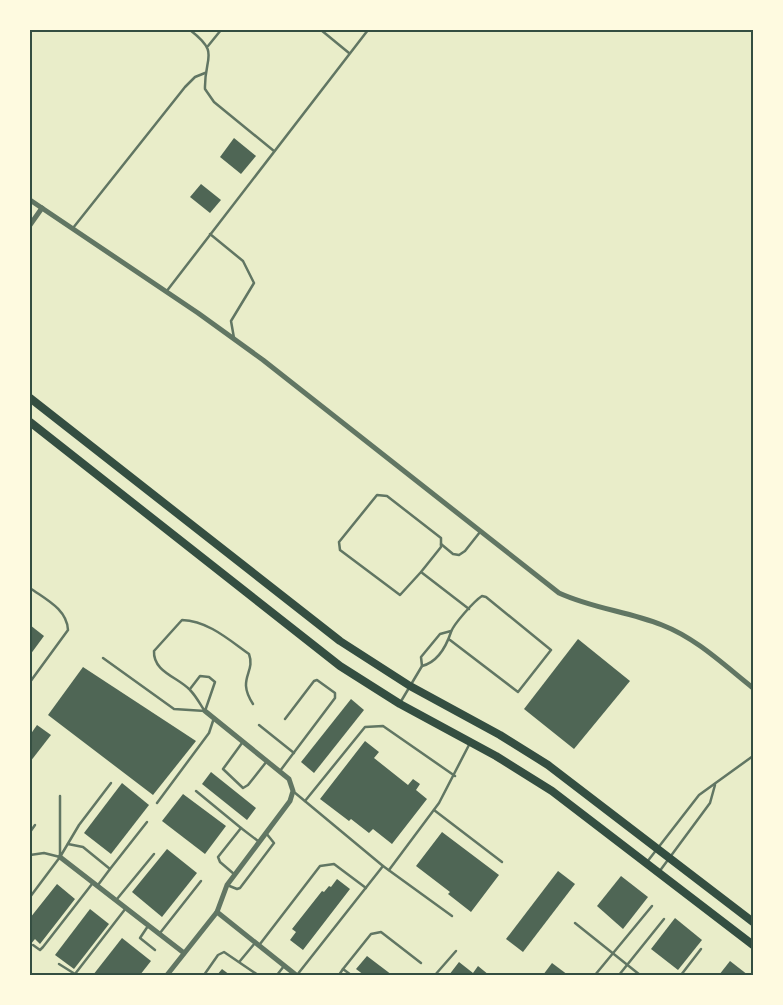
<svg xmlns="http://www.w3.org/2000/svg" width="783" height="1005" font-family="'Fira Sans',sans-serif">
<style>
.building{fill:#4f6655}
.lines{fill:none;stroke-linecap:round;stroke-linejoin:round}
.service{stroke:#617663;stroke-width:2.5}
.minor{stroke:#617663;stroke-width:5}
.secondary{stroke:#344e41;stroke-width:8}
.neatline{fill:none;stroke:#344e41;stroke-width:2}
</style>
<rect width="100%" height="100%" fill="#e9edc9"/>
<g class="building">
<polygon points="234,138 256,156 241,174 220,157"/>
<polygon points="201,184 221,200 210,213 190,197"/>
<polygon points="30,625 44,636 30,655"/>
<polygon points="578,639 630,681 574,749 524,709"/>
<polygon points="83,667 196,741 153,795 48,715"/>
<polygon points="351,699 364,710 314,773 301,762"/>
<polygon points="37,725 51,735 30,762 30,735"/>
<polygon points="365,741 379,752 374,758 408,785 413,779 420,784 416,790 427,799 392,844 373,829 369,833 351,819 349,821 320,799"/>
<polygon points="211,772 256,808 247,820 202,784"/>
<polygon points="122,783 149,805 111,854 84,833"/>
<polygon points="183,794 226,826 205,854 162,821"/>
<polygon points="442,832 499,875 471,912 448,894 450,892 416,866"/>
<polygon points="167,849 197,873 162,917 132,892"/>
<polygon points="558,871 575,884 523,952 506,939"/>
<polygon points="621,876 648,897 623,929 597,906"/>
<polygon points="337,879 350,889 303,950 290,940 296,932 292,929 322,891 324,892 329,886 331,887"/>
<polygon points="57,884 75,899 40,944 35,939 30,945 30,918"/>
<polygon points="90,909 109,924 74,969 55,955"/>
<polygon points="675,918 702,940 678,970 651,949"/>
<polygon points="122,938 151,961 140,975 93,975"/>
<polygon points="367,956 392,975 364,975 356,969"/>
<polygon points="730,961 748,975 719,975"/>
<polygon points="459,962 473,973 478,966 489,975 449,975"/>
<polygon points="552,963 568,975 543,975"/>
<polygon points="222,969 230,975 217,975"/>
</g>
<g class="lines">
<g class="service">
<path d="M 190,30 C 221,54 204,56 205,89 L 214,102 L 274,151"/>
<polyline points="321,30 349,53"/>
<polyline points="208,46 221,30"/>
<polyline points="73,228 185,87 195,77 205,73"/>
<polyline points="210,234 243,261 254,283 231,321 234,338"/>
<polyline points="166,292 368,30"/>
<polyline points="441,544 453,554 459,555 465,551 480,532"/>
<polyline points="421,572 400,595 340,550 339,542 377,495 387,496 441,538 441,547 421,572 469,609"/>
<path d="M 30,588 C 45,599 67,609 68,630 L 30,682"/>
<polyline points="103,658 174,709 205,711"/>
<path d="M 422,666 C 438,662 446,647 451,632 C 453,625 474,601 482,596 L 486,597 L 551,650 L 518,692 L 450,640"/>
<polyline points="190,689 200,676 209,677 215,682 205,711"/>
<polyline points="400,703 422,666 421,657 440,634 451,631"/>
<path d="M 204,710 C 200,704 196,696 190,690 C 178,677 153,672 154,651 L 182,620 C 208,621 228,639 249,654 C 256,673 236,678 253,704"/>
<polyline points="259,725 294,753"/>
<polyline points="242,743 223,769 243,788 248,785 267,761"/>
<polyline points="280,771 335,698 335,693 317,680 314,681 285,719"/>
<polyline points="196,791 241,828 218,857 220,862 234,874"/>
<polyline points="294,792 383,866 452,916"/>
<polyline points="60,796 60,857 79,825 111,783"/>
<polyline points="305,801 365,727 383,726 455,776"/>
<polyline points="157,803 209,733 214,718"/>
<polyline points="434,810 502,862"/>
<polyline points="241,828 258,841"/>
<polyline points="30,832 35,825"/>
<polyline points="68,844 83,847 110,869 98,885"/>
<polyline points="30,855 44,853 60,857 30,897"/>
<polyline points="647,862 699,795 753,756"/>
<polyline points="110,869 147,822"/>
<polyline points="389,870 439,803 470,743"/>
<polyline points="659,872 710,803 715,785"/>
<polyline points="227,885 237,889 240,888 274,843 266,833"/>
<polyline points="117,899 154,854"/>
<polyline points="575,923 640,975"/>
<polyline points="148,926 140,938 155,950"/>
<polyline points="160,933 201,881"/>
<polyline points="260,944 320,866 334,864 366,888"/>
<polyline points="33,945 40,950 43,947 92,884"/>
<polyline points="240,961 255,943"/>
<polyline points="59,964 75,974 126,908"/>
<polyline points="343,969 371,934 381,932 421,963"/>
<polyline points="204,975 218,955 224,952 258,975"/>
<polyline points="277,975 284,966"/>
<polyline points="297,975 383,866"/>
<polyline points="339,975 343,969 351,975"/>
<polyline points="435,975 456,951"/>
<polyline points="595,975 652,906"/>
<polyline points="619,975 664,919"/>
<polyline points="681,975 701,949"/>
</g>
<g class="minor">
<path d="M 30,200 L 198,313 L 263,360 L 559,593 C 594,609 627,611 662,625 C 696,638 724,665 753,688"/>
<polyline points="30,225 42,208"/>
<polyline points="60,857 184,953"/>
<polyline points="217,912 296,975"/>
<polyline points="167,975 217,912 227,885 290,801 293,791 289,779 205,711"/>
</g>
<g class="secondary">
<polyline points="30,398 340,641 410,686 500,735 548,765 753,922"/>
<polyline points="30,422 340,666 400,704 496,756 552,791 753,945"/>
</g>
</g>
<rect width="783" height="1005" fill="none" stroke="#fefae0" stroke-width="62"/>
<rect x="31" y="31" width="721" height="943" class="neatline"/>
</svg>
